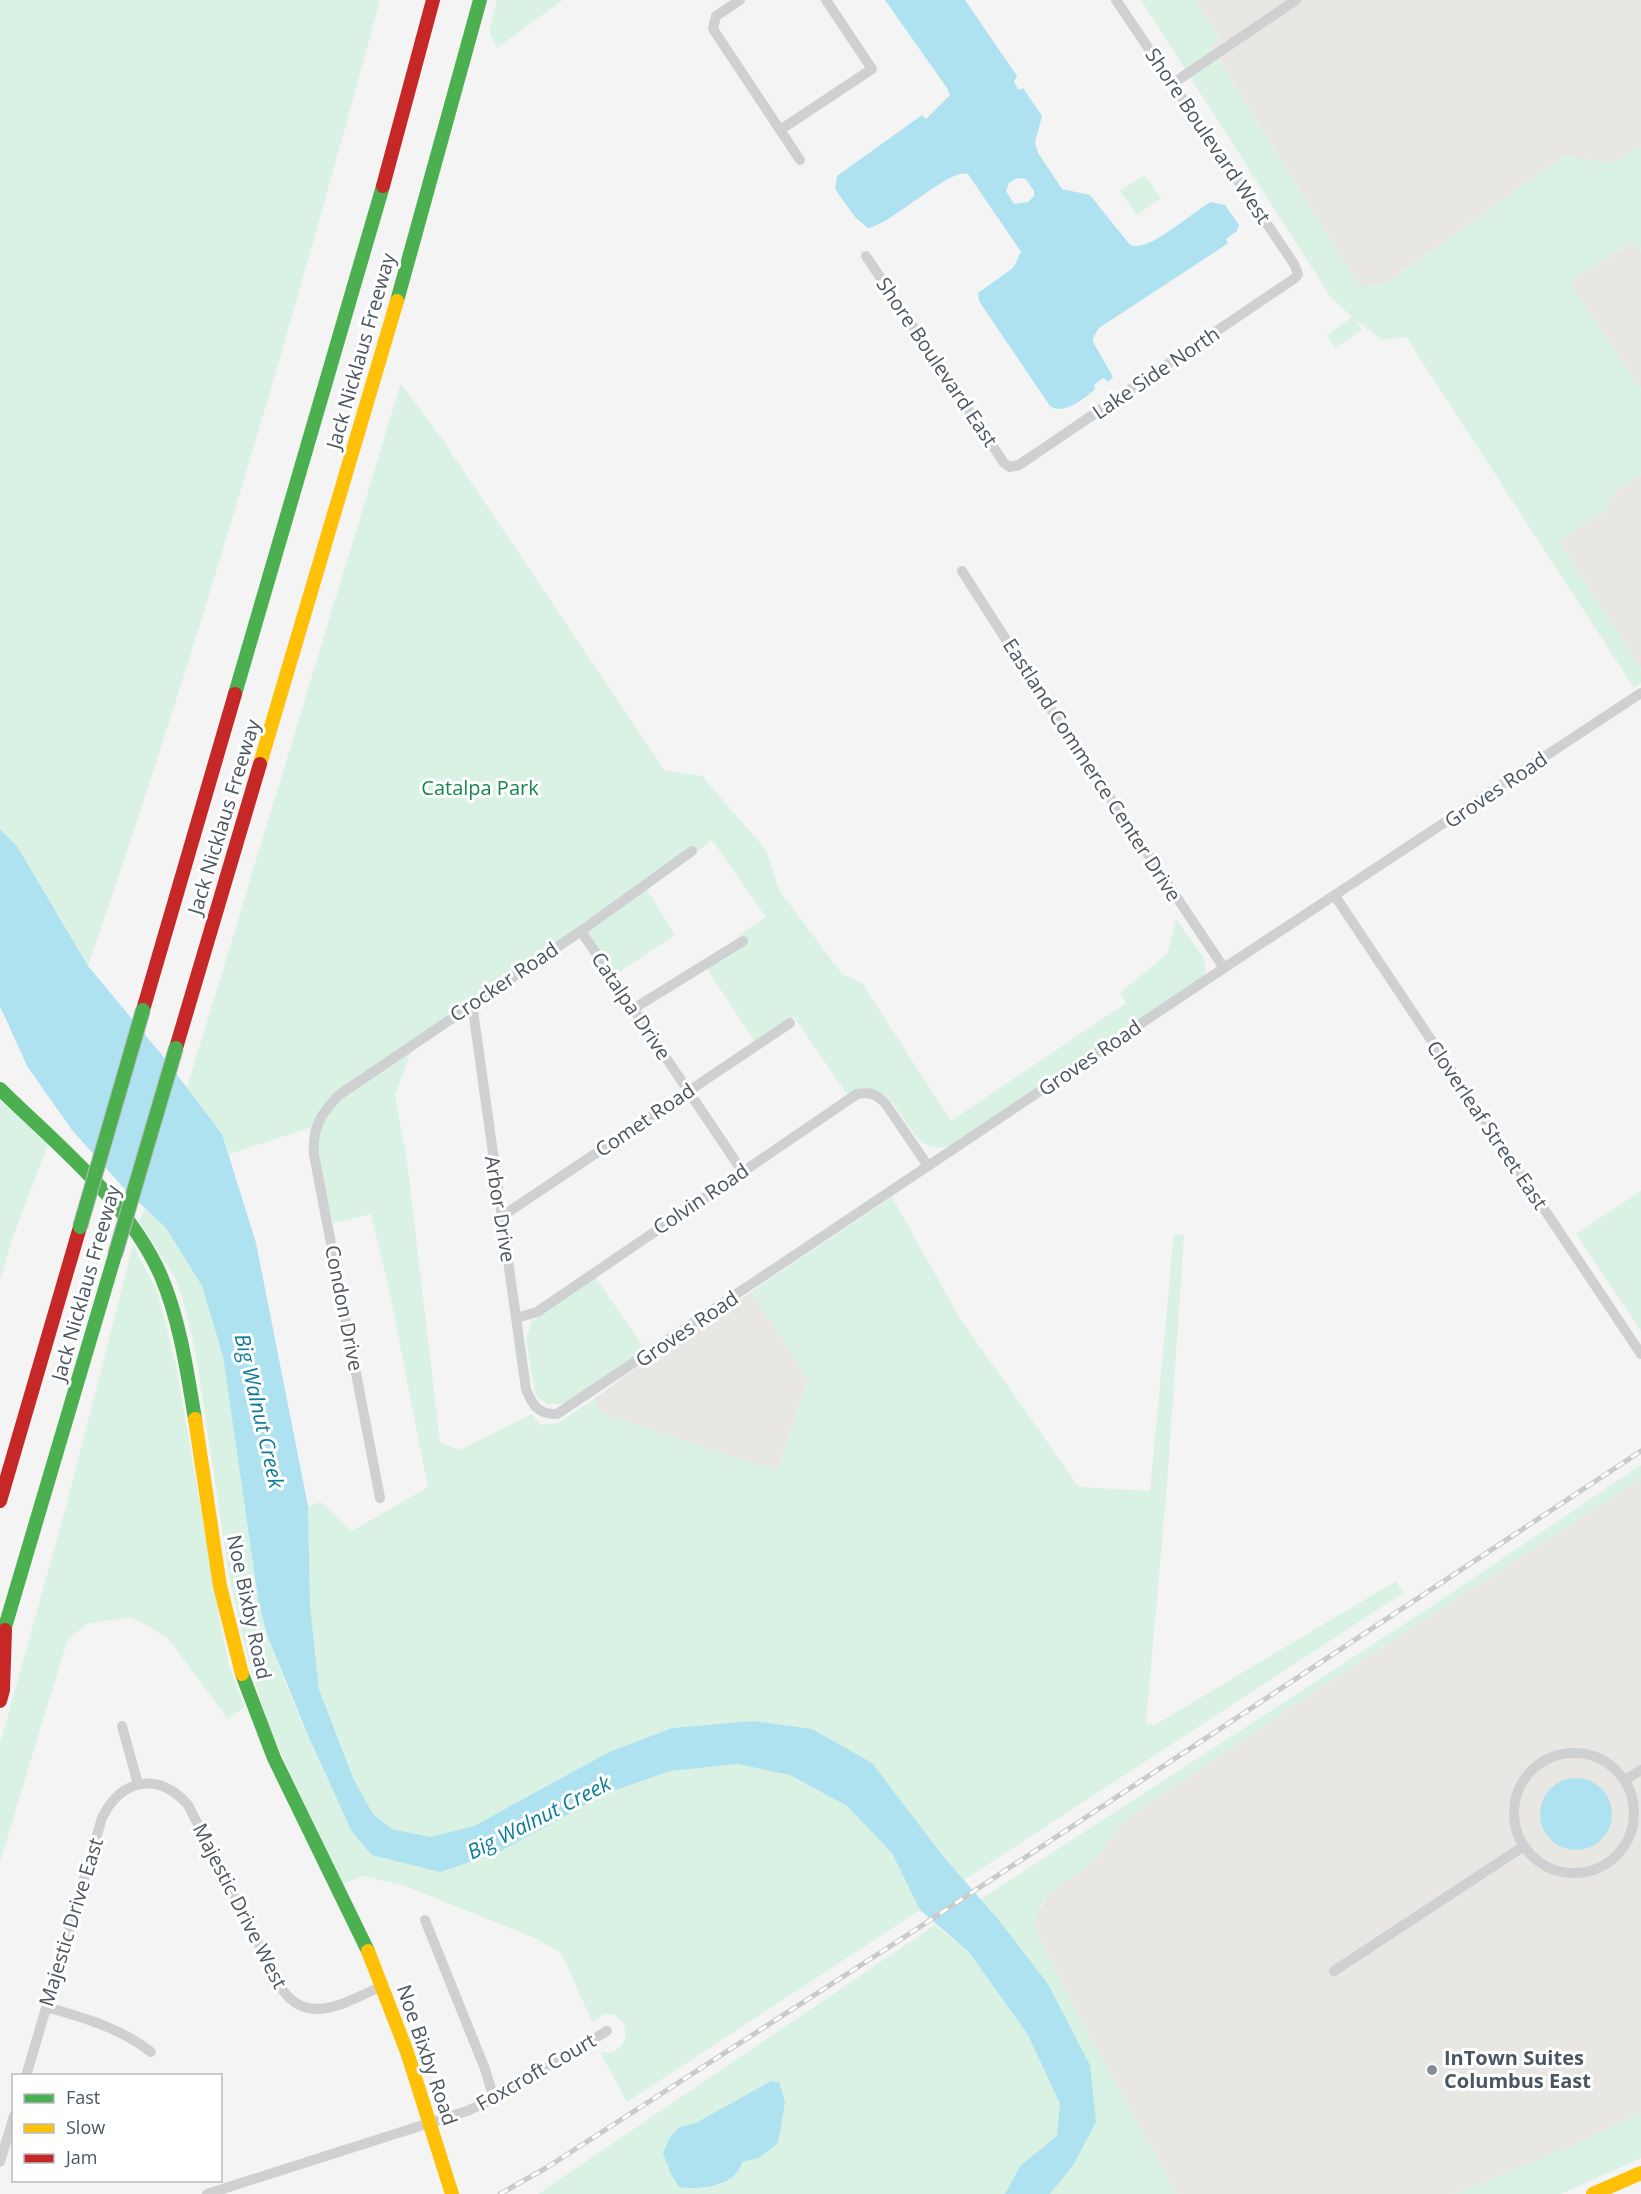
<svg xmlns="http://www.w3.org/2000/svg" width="1641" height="2194" font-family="'Open Sans',sans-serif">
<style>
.commercial{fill:#e8e7e3}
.green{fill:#d9f2e3;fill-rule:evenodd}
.water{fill:#aee2f0;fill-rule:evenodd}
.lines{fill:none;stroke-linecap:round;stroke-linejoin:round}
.street{stroke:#ced0d2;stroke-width:10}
.fast{stroke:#4caf50;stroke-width:14}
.slow{stroke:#ffc107;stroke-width:14}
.jam{stroke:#c62828;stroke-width:14}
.rail-casing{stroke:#c9cacc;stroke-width:5}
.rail{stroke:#fff;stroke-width:3;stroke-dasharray:9;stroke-linecap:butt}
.fast-bridge-casing{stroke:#b9bec3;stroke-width:16;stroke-linecap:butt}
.fast-bridge{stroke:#4caf50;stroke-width:14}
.poi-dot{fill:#868d94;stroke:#fff;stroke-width:2}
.labels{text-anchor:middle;stroke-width:6;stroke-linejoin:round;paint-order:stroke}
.street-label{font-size:20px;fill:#4a5661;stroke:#fff}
.park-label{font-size:20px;fill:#17864f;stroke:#fff}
.poi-label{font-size:20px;font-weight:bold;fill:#4a5661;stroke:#fff;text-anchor:start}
.water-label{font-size:21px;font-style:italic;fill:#0c7c9b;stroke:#fff}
</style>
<rect width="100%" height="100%" fill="#f4f4f4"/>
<g class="commercial">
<polygon points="1195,0 1641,0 1641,147 1612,163 1564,156 1385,284 1360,287 1210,45 1220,38"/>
<polygon points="1633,242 1641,252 1641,389 1572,287 1575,278"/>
<polygon points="1641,474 1641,669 1559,541 1605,511 1618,489"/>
<polygon points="751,1292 808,1379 777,1471 601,1413 594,1399 651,1357"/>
<polygon points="1641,1479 1641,2113 1567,2148 1454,2194 1177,2194 1070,2000 1035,1930 1034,1918 1047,1897 1066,1879 1096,1859 1118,1827 1129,1817 1321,1687"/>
</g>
<g class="green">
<path d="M 0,0 L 380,0 C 292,325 198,648 88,966 L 17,846 L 0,829 Z"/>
<polygon points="497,0 563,0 497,48 489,32"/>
<polygon points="1141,0 1195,0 1220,39 1210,46 1360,287 1386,284 1564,156 1612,163 1641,147 1641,252 1632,242 1575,278 1572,287 1641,389 1641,474 1618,489 1605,511 1559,541 1641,669 1641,683 1634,688 1406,337 1382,340 1355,319 1362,330 1335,348 1327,335 1352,317 1330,296"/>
<polygon points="1144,175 1161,198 1137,215 1120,191"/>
<path d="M 401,383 L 444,442 L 665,771 L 702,776 L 766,850 L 779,890 L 842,974 L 862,983 L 951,1121 L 1126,1003 L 1120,993 L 1168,953 L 1176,919 L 1203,957 L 1206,972 L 1198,981 L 952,1145 C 899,1164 908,1067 847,1094 L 794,1017 L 755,1042 L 706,967 L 745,941 L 739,935 L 766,917 L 712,840 L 647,890 L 675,935 L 615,975 L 585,931 L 411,1052 L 395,1096 L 407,1161 L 440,1442 L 459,1450 L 532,1414 L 540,1425 L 558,1423 L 594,1399 L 602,1413 L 777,1471 L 808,1379 L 751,1292 L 892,1197 L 959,1317 L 1079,1487 L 1150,1491 L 1174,1234 L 1184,1236 L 1167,1484 L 1146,1723 L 1155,1725 L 1396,1581 L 1403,1593 L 964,1880 L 942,1855 L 753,1721 L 672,1728 L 609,1752 L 474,1826 L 430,1837 L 392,1829 L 373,1814 L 353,1778 L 319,1689 L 310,1606 L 308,1506 L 321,1502 L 352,1531 L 428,1487 L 388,1285 L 371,1214 L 333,1223 L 309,1128 L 229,1154 L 222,1134 L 187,1088 Z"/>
<polygon points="0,1100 48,1144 12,1239 0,1281"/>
<polygon points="1641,1191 1641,1331 1576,1234"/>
<path d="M 145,1208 L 166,1228 L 202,1286 L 223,1356 L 259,1605 C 275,1661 298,1715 322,1768 C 337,1799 349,1828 372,1855 L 606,1794 L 670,1771 L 737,1764 L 790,1775 L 847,1806 L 892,1853 L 920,1910 L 627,2102 L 600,2052 C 613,2054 619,2050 626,2039 L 624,2023 L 615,2015 L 604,2014 L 592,2022 L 562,1954 L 535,1938 L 403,1885 L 363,1876 L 343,1884 L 269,1727 L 246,1652 L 229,1575 L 196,1355 L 185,1307 L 175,1277 L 139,1222 Z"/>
<polygon points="133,1245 158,1294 176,1365 222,1632 229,1665 244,1707 228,1719 167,1637 131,1617 86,1624 67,1641 0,1862 0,1744 66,1507"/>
<polygon points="595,1277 645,1349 565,1404 546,1404 535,1394 526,1339 532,1321"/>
<path d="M 1641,1465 L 1641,1479 L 1321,1687 L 1129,1817 C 1116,1829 1108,1845 1096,1858 C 1075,1882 1032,1892 1035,1930 L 1070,2000 L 1177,2194 L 1050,2194 L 1074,2164 L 1096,2122 L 998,1919 L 981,1899 L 1432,1606 Z"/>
<path d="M 935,1925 L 969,1952 L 1028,2035 L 1060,2104 L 1057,2136 L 1020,2166 L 1005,2194 L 538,2194 ZM 696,2123 L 759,2158 L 742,2162 C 737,2188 699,2190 679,2187 L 671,2174 L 679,2127 Z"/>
<polygon points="1641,2113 1641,2158 1561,2194 1454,2194 1567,2148"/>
</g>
<g class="water">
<path d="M 885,0 L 965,0 L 1017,76 L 1014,82 L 1019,90 L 1023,88 L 1042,116 L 1035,142 L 1038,153 L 1062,189 L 1090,195 L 1130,245 C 1150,253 1191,212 1211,202 L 1225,205 L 1239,225 L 1237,231 L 1226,239 L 1228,243 L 1224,246 L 1099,328 L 1093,338 L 1093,342 L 1113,377 L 1108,382 L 1103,378 L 1094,385 L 1095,389 C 1085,398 1063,416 1050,406 L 979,301 L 978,293 L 1013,268 L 1021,252 L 968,174 C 950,167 892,224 868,228 L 855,217 L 835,189 L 837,176 L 922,115 L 926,119 L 950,95 L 947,88 ZM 1017,178 L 1026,179 L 1034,191 L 1034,196 L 1028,202 L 1014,204 L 1006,191 L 1009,183 Z"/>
<polygon points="0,829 17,846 88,966 162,1055 222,1134 256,1243 308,1506 310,1606 319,1689 353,1778 373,1814 392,1829 430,1837 474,1826 609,1752 672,1728 753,1721 812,1729 872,1763 942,1855 998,1919 1048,1984 1090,2065 1096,2122 1074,2164 1050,2194 1005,2194 1020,2166 1057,2136 1060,2104 1028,2035 969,1952 920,1910 892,1853 847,1806 790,1775 737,1764 670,1771 605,1794 497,1853 440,1872 372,1855 352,1832 309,1738 268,1637 259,1605 223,1356 202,1286 166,1228 122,1186 72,1130 27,1066 0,1006"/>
<circle cx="1576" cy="1814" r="36"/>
<path d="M 771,2081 L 779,2082 L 785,2102 L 778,2143 L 759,2158 L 742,2162 C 737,2187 699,2190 679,2187 L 671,2174 L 663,2153 L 670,2137 L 679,2127 L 696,2123 Z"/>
</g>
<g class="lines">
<g class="street">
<polyline points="740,0 716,16 713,29 800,160"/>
<polyline points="1172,84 1296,0"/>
<polyline points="780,130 872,69 826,0"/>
<polyline points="866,256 1004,463 1010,467 1019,465 1295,278 1298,274 1294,264 1116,0"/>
<polyline points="962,571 1050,708 1224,968"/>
<polyline points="1335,896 1641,1354"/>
<polyline points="581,931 742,1171"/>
<path d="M 472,1003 L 526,1389 C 532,1405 539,1415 557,1414 L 1224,968 L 1641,693"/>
<polyline points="633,1009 743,941"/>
<polyline points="501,1217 790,1023"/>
<path d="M 516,1318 L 537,1312 L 857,1094 C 870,1092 876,1094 885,1103 L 928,1166"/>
<path d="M 380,1498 L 314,1155 C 312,1128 321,1113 339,1095 L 581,931 L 692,851"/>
<polyline points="122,1726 138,1784"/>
<circle cx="1574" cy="1813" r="60"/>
<polyline points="1625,1780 1641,1770"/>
<polyline points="425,1920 485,2069 494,2099"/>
<polyline points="1334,1971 1524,1846"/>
<path d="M 46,2007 C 84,2018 119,2027 151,2052"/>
<path d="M 26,2076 L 102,1818 C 121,1779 158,1771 188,1805 L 282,1989 C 308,2028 349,2000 383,1986"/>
<polyline points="0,2162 14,2116"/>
<polyline points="207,2194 467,2111 494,2099 607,2031"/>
</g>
<g class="fast">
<polyline points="397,301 480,0"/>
<polyline points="235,694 383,186"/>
<path d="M 0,1089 C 57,1145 128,1201 161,1276 C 180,1321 187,1371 195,1419"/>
<polyline points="0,1644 115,1255"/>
<polyline points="242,1674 274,1758 368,1951"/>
</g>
<g class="slow">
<polyline points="260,764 397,301"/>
<polyline points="195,1419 220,1586 242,1674"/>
<polyline points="368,1951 407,2052 452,2194"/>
<polyline points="1593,2194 1641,2173"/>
</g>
<g class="jam">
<polyline points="383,186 433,0"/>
<polyline points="143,1010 235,694"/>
<polyline points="176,1048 260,764"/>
<polyline points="0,1501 80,1227"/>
<polyline points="0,1701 3,1690 5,1630"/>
</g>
<defs>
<polyline id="rail" points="500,2194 546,2168 906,1936 1641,1451"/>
</defs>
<use href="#rail" class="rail-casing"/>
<use href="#rail" class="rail"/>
<defs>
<g id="fast-bridge">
<polyline points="80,1227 143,1010"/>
<polyline points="115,1255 176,1048"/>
</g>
</defs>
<use href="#fast-bridge" class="fast-bridge-casing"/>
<use href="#fast-bridge" class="fast-bridge"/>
</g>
<circle class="poi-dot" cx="1432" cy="2070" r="6"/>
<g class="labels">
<g class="street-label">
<text transform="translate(1208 136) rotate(56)" y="7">Shore Boulevard West</text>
<text transform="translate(361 351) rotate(-74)" y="7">Jack Nicklaus Freeway</text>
<text transform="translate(937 362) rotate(56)" y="7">Shore Boulevard East</text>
<text transform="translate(1156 373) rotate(-34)" y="7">Lake Side North</text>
<text transform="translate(1092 770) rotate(57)" y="7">Eastland Commerce Center Drive</text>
<text transform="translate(1496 790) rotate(-34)" y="7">Groves Road</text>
<text transform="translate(224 817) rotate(-73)" y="7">Jack Nicklaus Freeway</text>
<text transform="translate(504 982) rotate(-34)" y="7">Crocker Road</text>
<text transform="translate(631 1006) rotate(56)" y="7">Catalpa Drive</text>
<text transform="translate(1090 1058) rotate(-34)" y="7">Groves Road</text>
<text transform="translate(645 1120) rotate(-34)" y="7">Comet Road</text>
<text transform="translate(1487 1125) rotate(56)" y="7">Cloverleaf Street East</text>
<text transform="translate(701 1199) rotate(-34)" y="7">Colvin Road</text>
<text transform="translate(500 1209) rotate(81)" y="7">Arbor Drive</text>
<text transform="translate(86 1283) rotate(-74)" y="7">Jack Nicklaus Freeway</text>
<text transform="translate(344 1308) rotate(79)" y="7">Condon Drive</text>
<text transform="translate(687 1329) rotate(-34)" y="7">Groves Road</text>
<text transform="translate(249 1607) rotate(78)" y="7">Noe Bixby Road</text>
<text transform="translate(240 1906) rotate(63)" y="7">Majestic Drive West</text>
<text transform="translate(71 1922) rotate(-73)" y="7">Majestic Drive East</text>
<text transform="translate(427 2055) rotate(71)" y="7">Noe Bixby Road</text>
<text transform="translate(536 2072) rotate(-30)" y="7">Foxcroft Court</text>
</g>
<g class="park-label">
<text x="480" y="795">Catalpa Park</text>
</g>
<g class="poi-label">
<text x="1444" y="2065">InTown Suites<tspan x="1444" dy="23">Columbus East</tspan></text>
</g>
<g class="water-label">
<text transform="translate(259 1411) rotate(77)" y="7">Big Walnut Creek</text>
<text transform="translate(539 1818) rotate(-27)" y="7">Big Walnut Creek</text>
</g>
</g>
<rect x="12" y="2074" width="210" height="108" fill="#ffffff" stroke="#b7bbc0" stroke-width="1.5"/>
<rect x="24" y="2094" width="30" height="9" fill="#4caf50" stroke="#b7bbc0" stroke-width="1.5"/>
<text x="66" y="2104" font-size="18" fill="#4a5661">Fast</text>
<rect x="24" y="2124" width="30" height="9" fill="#ffc107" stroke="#b7bbc0" stroke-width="1.5"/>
<text x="66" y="2134" font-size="18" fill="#4a5661">Slow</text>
<rect x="24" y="2154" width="30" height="9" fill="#c62828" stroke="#b7bbc0" stroke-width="1.5"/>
<text x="66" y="2164" font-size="18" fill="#4a5661">Jam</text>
</svg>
